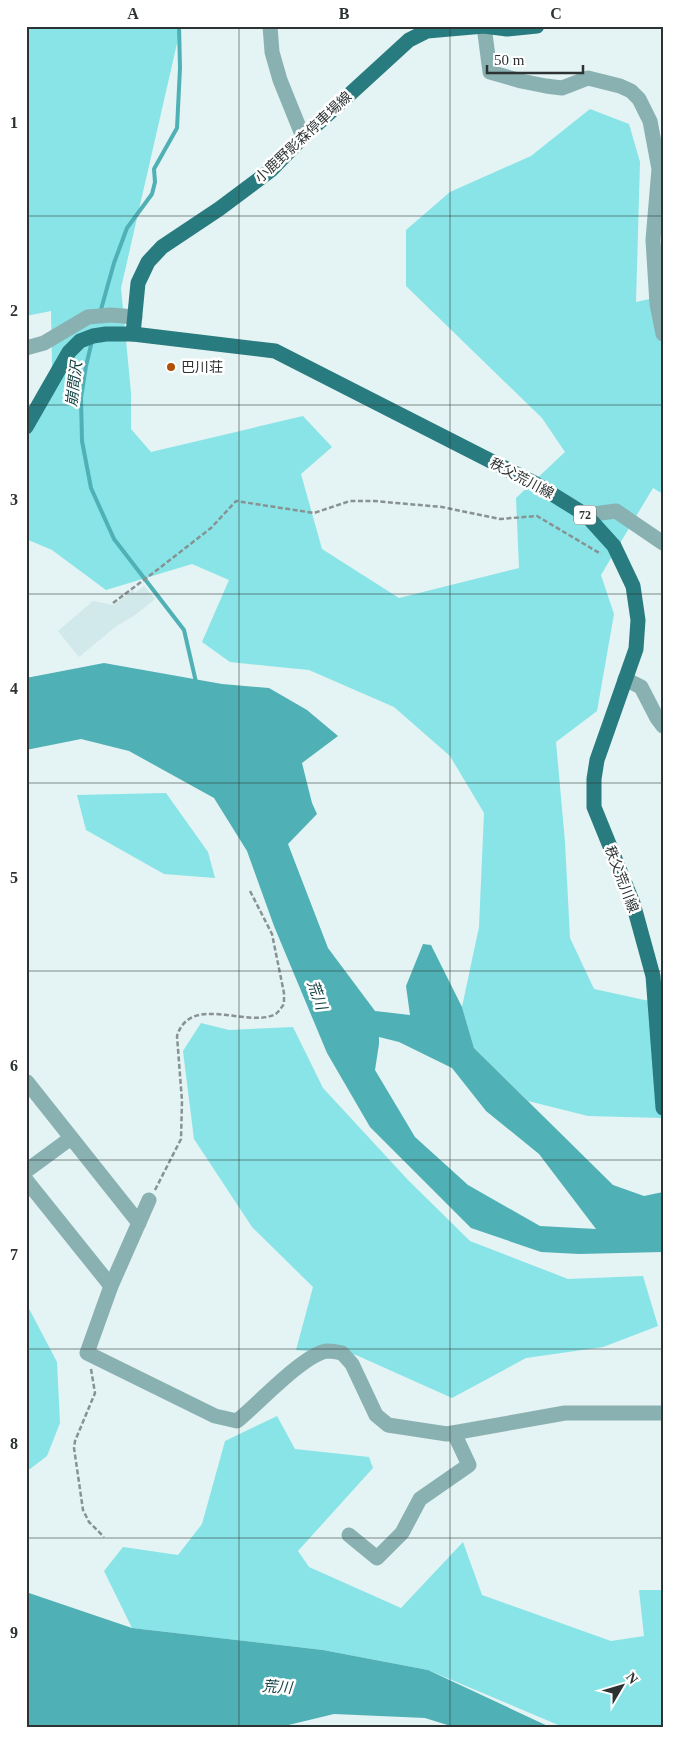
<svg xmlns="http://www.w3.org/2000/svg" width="689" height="1754" font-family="'Times New Roman','Noto Sans JP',serif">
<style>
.built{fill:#d1e9ea}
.green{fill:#88e4e7}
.water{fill:#4fb1b5;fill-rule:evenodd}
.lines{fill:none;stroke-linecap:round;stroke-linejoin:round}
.stream{stroke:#4fb1b5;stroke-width:4}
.path{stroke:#889292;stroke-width:2.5;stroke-dasharray:5 2.5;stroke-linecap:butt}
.minor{stroke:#8ab1b2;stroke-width:15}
.major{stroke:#287b7e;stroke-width:15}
.grid{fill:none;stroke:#2d3333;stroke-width:1;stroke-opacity:0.55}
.poi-dot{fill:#b05007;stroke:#fff;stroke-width:2}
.labels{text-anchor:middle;stroke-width:5;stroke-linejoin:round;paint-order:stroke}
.shield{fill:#fff;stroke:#6c7070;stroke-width:1}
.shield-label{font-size:12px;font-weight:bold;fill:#2d3333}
.street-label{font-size:14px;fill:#2d3333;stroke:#fff}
.poi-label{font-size:14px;fill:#2d3333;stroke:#fff;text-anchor:start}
.water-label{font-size:15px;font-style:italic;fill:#103e40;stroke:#fff}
.neatline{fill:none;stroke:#2d3333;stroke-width:2}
.grid-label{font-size:16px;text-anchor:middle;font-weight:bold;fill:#2d3333}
</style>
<rect width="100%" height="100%" fill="#e4f3f3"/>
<polygon class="built" points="144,586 155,599 135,615 115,627 79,657 58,631 93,601 114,605 133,590 135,593"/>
<g class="green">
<polygon points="26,26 181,26 121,288 131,393 131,429 151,452 303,416 332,447 301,474 322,549 399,598 519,568 516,498 565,452 542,418 406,286 406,230 450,192 531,156 590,109 629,124 640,162 636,302 663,296 663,494 653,488 601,575 614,614 597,711 556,742 565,842 570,938 594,989 663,1004 663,1118 588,1116 528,1101 474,1048 462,1007 479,927 484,813 450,756 394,707 309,670 230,662 202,642 229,580 192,564 106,590 52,550 26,539 26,440 52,366 51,311 26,316"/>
<polygon points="166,793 208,852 215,878 164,874 86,830 77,795"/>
<polygon points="201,1023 229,1030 293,1027 323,1088 408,1180 470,1241 568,1279 643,1276 658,1326 603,1347 526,1358 452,1398 356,1355 296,1350 313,1287 252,1227 194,1139 183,1051"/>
<polygon points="26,1303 57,1362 60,1423 47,1456 26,1472"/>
<polygon points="277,1416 295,1449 369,1457 373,1468 298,1551 309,1567 401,1608 463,1542 482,1595 611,1641 644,1636 639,1590 663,1590 663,1728 563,1727 428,1670 323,1650 132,1628 104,1571 123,1547 178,1555 202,1524 225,1441"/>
</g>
<g class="water">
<path d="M 104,663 L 222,684 L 269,688 L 307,710 L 338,736 L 302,763 L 312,803 L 317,814 L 288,844 L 328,948 L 375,1011 L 410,1015 L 406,986 L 423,944 L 431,945 L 462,1007 L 474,1048 L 613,1185 L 644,1196 L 663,1192 L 663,1252 L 579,1254 L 541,1252 L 471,1228 L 370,1127 L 327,1053 L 274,926 L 247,851 L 214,798 L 129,751 L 81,739 L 26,750 L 26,678 ZM 379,1037 L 399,1042 L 452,1068 L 486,1111 L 539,1154 L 596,1229 L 540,1226 L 468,1185 L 415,1137 L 375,1070 L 379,1044 Z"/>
<polygon points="26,1592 132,1628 323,1650 428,1670 552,1728 457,1728 425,1718 334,1714 276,1728 26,1728"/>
</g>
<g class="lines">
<g class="stream">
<polyline points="100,313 114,263 127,228 152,194 155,182 154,169 177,128 180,68 179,26"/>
<polyline points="92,341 86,366 81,398 82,441 91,488 114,539 184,630 196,682"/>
</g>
<g class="path">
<polyline points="113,603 157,570 211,528 236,501 314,513 350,501 374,501 442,507 500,519 537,516 601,554"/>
<path d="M 155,1190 L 181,1139 L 182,1101 L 177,1036 C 190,994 245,1027 274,1015 C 278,1013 281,1008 284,1004 L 284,993 L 272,934 L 249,889"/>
<polyline points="91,1369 95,1393 75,1441 74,1448 83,1510 89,1522 104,1537"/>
</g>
<g class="minor">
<polyline points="270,26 272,52 280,80 303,137"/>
<polyline points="484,26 490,72 521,81 546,86 562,88 588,78 620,86 631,91 639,99 650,121 659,169 653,240 657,304 663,334"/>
<polyline points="26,348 44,343 88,317 111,315 135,317"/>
<polyline points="586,515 616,511 663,543"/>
<polyline points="625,679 641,687 657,718 663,726"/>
<polyline points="27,1082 139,1223"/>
<polyline points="26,1171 71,1138"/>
<polyline points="26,1180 111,1286"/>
<path d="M 149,1200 L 111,1286 L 87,1353 L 215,1416 L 237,1421 C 257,1405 304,1354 327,1351 C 332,1351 338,1352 342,1353 L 352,1364 L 376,1415 L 388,1425 L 447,1434 L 565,1413 L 663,1413"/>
<polyline points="349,1535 377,1558 402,1533 420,1499 469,1465 454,1433"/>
</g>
<g class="major">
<polyline points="133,334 138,283 148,262 162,247 219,209 271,170 303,137 409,40 427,31 484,26 507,29 537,26"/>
<polyline points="26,427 69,352 80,341 93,336 106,334 133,334 275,351 536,484 586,515 614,546 633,586 638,620 636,649 597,760 594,779 594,807 633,903 653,976 663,1108"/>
</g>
</g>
<path class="grid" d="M 239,26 L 239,1728M 450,26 L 450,1728M 26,216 L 663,216M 26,405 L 663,405M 26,594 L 663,594M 26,783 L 663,783M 26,971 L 663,971M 26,1160 L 663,1160M 26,1349 L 663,1349M 26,1538 L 663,1538"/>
<circle class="poi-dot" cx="171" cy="367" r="5"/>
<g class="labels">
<rect class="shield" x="574" y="505.5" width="22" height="19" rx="4"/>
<g class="shield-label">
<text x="585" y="519">72</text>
</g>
<g class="street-label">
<text transform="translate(303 137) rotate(-43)" y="5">小鹿野影森停車場線</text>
<text transform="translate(522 478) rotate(28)" y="5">秩父荒川線</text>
<text transform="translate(622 879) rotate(69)" y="5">秩父荒川線</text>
</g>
<g class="poi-label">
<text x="181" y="372">巴川荘</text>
</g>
<g class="water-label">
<text transform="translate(74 384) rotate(-83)" y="5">崩間沢</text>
<text transform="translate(317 995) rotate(70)" y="5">荒川</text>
<text transform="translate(277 1687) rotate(4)" y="5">荒川</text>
</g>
</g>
<rect width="689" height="1754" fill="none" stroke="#ffffff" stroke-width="55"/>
<g transform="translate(622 1686) rotate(52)" stroke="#ffffff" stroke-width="4" paint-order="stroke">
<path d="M0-4L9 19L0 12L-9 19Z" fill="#2d3333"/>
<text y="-8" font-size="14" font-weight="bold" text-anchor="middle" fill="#2d3333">N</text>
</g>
<path d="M487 65v8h96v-8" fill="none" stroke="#2d3333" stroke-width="2.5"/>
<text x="494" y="65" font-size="15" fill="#2d3333" stroke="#ffffff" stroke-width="4" paint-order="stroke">50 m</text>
<rect x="28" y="28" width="634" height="1698" class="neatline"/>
<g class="grid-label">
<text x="133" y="19">A</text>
<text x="344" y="19">B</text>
<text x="556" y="19">C</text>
<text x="14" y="128">1</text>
<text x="14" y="316">2</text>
<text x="14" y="505">3</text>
<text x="14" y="694">4</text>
<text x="14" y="883">5</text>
<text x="14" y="1071">6</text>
<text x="14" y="1260">7</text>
<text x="14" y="1449">8</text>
<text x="14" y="1638">9</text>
</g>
</svg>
